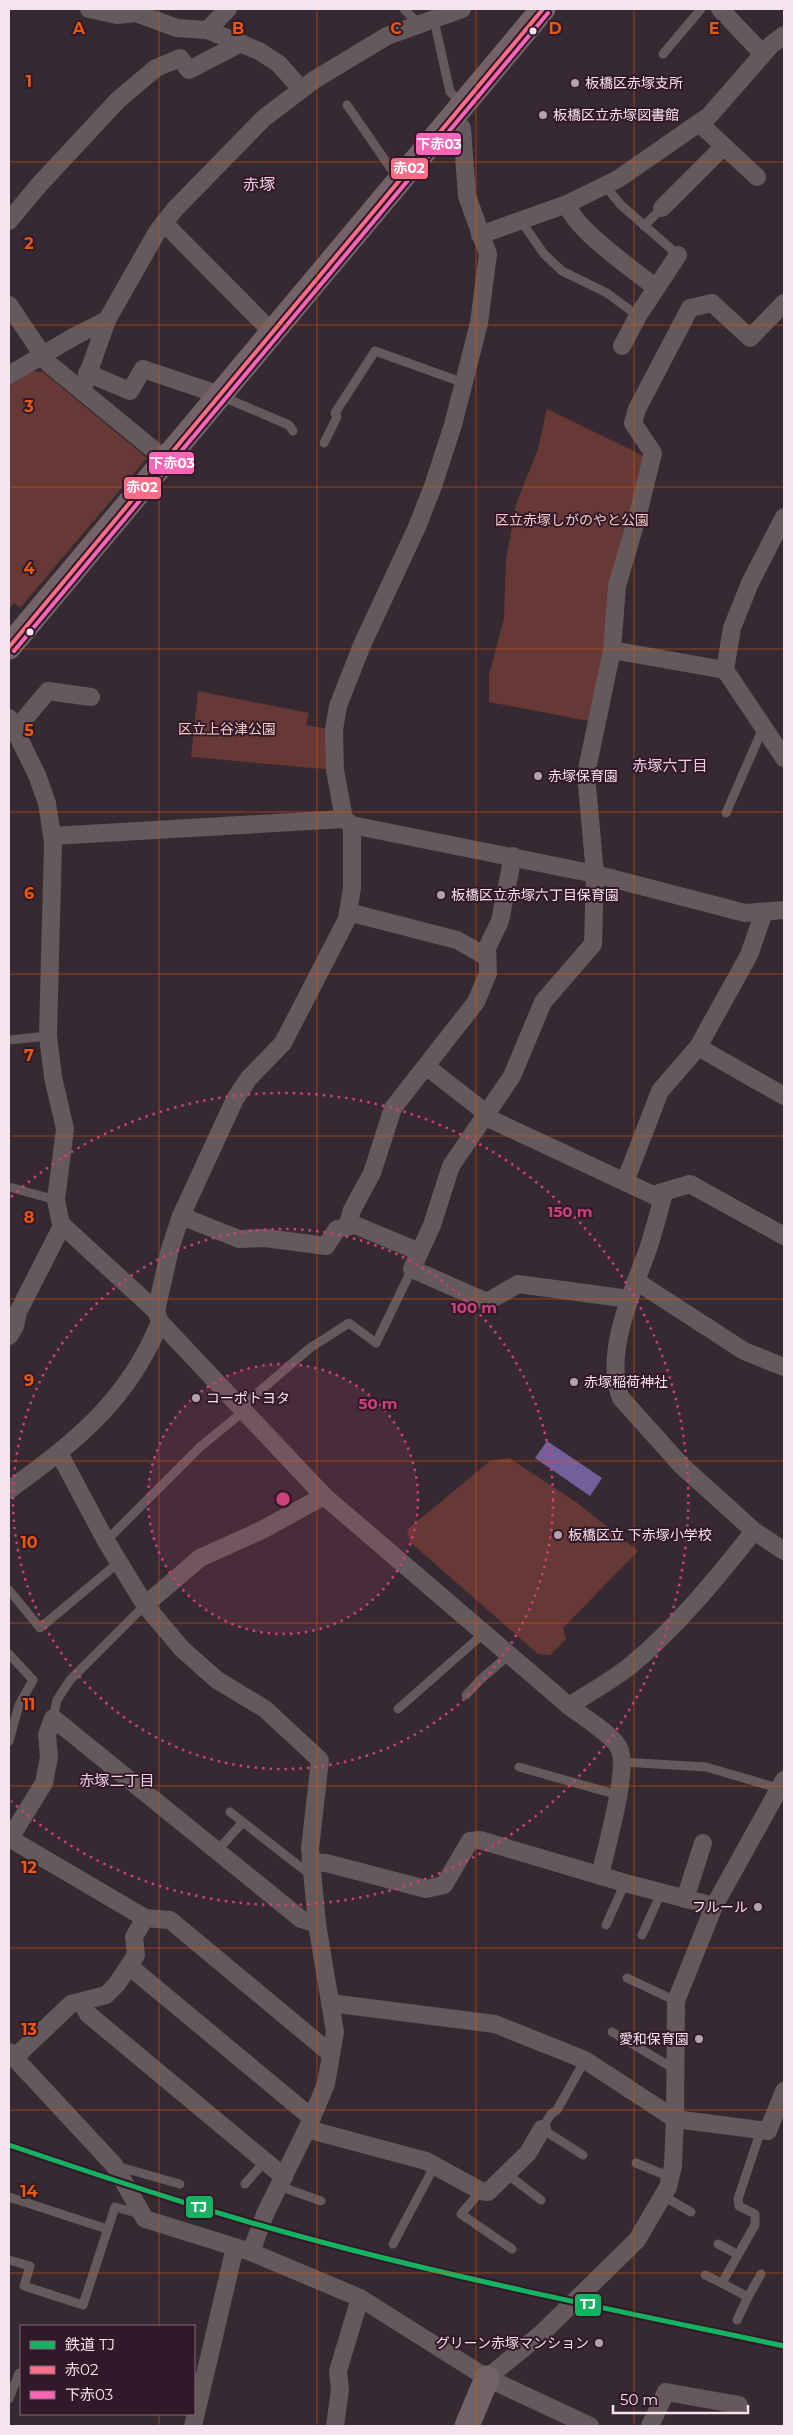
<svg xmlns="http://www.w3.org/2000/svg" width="793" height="2435" font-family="Montserrat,'Noto Sans JP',sans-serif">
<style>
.green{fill:#673936}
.water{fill:#73609b}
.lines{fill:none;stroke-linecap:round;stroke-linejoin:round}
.lane{stroke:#65595c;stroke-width:9}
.street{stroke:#65595c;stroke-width:18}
.secondary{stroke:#716367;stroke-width:25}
.bus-1-casing{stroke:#321929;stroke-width:8}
.bus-2-casing{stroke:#321929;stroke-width:8}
.bus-1{stroke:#fb6d88;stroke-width:4}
.bus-2{stroke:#fa66b7;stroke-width:4}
.rail-1-casing{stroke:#321929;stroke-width:9}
.rail-1{stroke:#13b361;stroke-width:5}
.grid{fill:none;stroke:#e8590c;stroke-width:1;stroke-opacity:0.55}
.ring{fill:none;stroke:#cc4178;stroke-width:2.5;stroke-dasharray:2.5 5}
.bus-dot{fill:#f5e3ed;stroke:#321929;stroke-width:2}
.poi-dot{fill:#b2a2ac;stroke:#321929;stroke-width:2}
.labels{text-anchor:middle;stroke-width:4;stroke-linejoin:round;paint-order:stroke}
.poi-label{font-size:14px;fill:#f5e3ed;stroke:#321929;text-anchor:start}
.park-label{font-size:14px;fill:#f6c9c3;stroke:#321929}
.neighbourhood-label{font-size:15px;fill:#f3d0e5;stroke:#321929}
.quarter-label{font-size:16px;fill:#f3d0e5;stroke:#321929}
.grid-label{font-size:16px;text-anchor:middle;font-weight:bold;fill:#e8590c;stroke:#321929;stroke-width:4;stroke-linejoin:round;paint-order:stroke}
.centre{fill:#cc4178;stroke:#321929;stroke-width:2.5}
.ring-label{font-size:15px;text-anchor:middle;font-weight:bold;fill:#cc4178;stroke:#321929;stroke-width:4;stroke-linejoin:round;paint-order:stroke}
.line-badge{stroke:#321929;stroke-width:2}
.badge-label{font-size:14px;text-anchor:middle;font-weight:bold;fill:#fff}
</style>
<rect width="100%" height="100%" fill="#372932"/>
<g class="green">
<polygon points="33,371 43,372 147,458 20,608 14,603 9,609 9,386"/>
<polygon points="547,409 646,457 607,649 589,721 489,702 489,675 504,618 506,560 516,504 538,449"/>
<polygon points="198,691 309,713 306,725 334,730 335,770 191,757"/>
<polygon points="509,1458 576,1502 638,1551 563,1628 566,1639 550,1655 538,1654 410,1542 407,1530 490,1461"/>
</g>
<polygon class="water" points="547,1441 602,1478 590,1496 535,1458"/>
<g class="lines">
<g class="lane">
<polyline points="404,9 419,24"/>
<polyline points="434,20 450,92 462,103"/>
<polyline points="663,54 701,9"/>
<polyline points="347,105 398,179"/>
<polyline points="606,187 621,205 678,255"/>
<polyline points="521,221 544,254 562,271 607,293 638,316"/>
<polyline points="644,226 662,208"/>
<polyline points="223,397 289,425 293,431"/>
<polyline points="324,443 337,417 335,413 375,351 464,383"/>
<polyline points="726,813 763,728"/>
<polyline points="9,1040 48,1036"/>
<polyline points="9,1187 56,1200"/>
<polyline points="240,1408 310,1348 349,1323 376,1343 412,1269"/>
<polyline points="106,1541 200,1447 244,1411"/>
<polyline points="9,1590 40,1628 119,1562"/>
<polyline points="9,1654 33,1680 19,1705 9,1741"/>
<polyline points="466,1695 481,1679 509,1655"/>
<polyline points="398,1709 483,1634"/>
<polyline points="53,1718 57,1700 70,1680 145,1605"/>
<polyline points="622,1762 706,1767 781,1789"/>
<polyline points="519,1767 618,1795"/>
<polyline points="230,1812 312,1876"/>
<polyline points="217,1851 242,1823"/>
<polyline points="606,1925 625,1883"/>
<polyline points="642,1935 661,1893"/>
<polyline points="627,1978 676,2001"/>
<polyline points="612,2032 676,2070"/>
<polyline points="583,2155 542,2129 551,2114 557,2110 585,2060"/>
<polyline points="636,2163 670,2177"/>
<polyline points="116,2166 180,2184"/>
<polyline points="507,2174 541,2200"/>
<polyline points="245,2184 265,2161"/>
<polyline points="279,2186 321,2201"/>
<polyline points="481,2191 461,2214 512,2249"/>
<polyline points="663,2196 691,2212"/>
<polyline points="9,2197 107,2229"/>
<polyline points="393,2244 435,2165"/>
<polyline points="718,2244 737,2254"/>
<polyline points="9,2260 30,2266 24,2286 83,2305 115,2207 140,2214"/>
<polyline points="705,2275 722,2283 755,2225 755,2214 739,2206 738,2199 761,2130"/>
<polyline points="722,2283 748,2297 761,2274"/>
<polyline points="737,2320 748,2297"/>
<polyline points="9,2399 19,2373"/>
</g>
<g class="street">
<polyline points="89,9 117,15 136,13 177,28 207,30 259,51 279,64 301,89"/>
<polyline points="720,9 763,54"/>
<polyline points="207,30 228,9"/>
<polyline points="699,123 757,177"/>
<path d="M 567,204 C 574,229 634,270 656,288"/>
<polyline points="662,208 724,146"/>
<polyline points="9,221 38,186 118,100 156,68 180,58 189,70 241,43"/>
<polyline points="164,223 273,333"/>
<polyline points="480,235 567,204 618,179 709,116 771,45 784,35"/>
<polyline points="9,305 48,363 166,460"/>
<polyline points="622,346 639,314 678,255"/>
<polyline points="87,373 130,391 143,369 220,395"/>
<polyline points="9,375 75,336 107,320"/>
<polyline points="82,391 107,320 157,232 175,209 264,118 314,80 387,36 462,9"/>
<polyline points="612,650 725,670 784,758"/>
<polyline points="725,670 732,628 750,583 784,517"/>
<path d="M 9,718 L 37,775 L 47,803 L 53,842 L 48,1036 L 53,1077 L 65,1129 L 56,1200 L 61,1224 L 156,1311 L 160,1322 L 324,1496 L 569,1706 C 582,1716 612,1734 619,1748 C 630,1768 605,1851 600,1876"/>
<polyline points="16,729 48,691 91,697"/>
<polyline points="344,819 335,770 334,730 338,706 362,645 417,527 433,486 453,425 479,323 488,254 467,196 462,128 452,119"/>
<polyline points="52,836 344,819 352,825 595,874 745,913 784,910"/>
<polyline points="348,912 457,940 487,957"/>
<polyline points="698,1047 784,1096"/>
<polyline points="427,1067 481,1109 488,1118 653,1195 690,1184 784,1236"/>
<polyline points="625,1182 660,1091 698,1047 749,955 764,912"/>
<path d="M 664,1193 C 659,1212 654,1231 648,1249 C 633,1291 603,1354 621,1398 L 681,1465 L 754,1531 L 784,1551"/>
<polyline points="181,1216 239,1239 265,1238 326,1246 337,1229 355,1225 420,1252"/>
<polyline points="347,1227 352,1210 372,1173 393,1108 476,1002 488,973 487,948 500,921 513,856"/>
<polyline points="636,1281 744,1351 784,1367"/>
<polyline points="629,1299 518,1284 487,1302 412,1269 432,1225 451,1166 512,1076 543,1002 593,944 595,874 586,774 612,650 617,586 637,518 653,453 633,423 637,409 690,308 712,303 750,338 784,303"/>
<polyline points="156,1311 170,1249 181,1216 235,1099 249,1078 283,1043 347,919 352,888 352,825"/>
<polyline points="9,1336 15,1326 18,1312 62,1226"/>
<polyline points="59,1453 106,1541 145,1605 182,1649 217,1680 265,1709 320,1760 310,1849 317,1924 335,2032 326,2084 307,2129 265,2214 251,2252"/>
<path d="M 9,1490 C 76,1441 128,1401 160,1322"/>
<polyline points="145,1605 200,1558 262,1530 324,1496"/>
<path d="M 569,1706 C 589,1693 611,1681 630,1666 C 676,1628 717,1578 754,1531"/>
<polyline points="9,1838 145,1918 170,1920 330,2053"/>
<polyline points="10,1838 44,1783 49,1757 47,1735 53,1718 301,1919 317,1924"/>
<polyline points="311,1862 326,1863 426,1889 444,1885 470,1841 480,1840 625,1883 714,1906"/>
<polyline points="685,1899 703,1843"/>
<polyline points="129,1966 312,2118"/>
<polyline points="81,2002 88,2014 284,2177"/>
<polyline points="330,2003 495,2024 585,2060 675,2119 768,2131 784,2091"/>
<polyline points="9,2052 114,2165 145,2219 251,2252 360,2298 487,2378 590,2426"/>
<polyline points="14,2058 71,2004 106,1995 117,1984 136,1955 134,1937 145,1918"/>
<polyline points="307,2129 426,2161 481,2191 488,2192 528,2153 542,2129"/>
<polyline points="487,2378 542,2333 637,2240 668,2187 673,2166 675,2119 676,2001 714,1906 784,1780"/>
<polyline points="193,2426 235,2247"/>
<polyline points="335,2426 340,2390 338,2371 360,2298"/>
<polyline points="650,2426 666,2392 739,2405"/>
</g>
<g class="secondary">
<polyline points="9,647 543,9"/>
<polyline points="467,2426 487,2378"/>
</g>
<defs>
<polyline id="bus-1" points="9,647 543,9"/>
<polyline id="bus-2" points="14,651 548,13"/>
</defs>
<use href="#bus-1" class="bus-1-casing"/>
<use href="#bus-2" class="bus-2-casing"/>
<use href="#bus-1" class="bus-1"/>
<use href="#bus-2" class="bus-2"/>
<defs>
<path id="rail-1" d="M 9,2145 C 121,2183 233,2220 348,2249 C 492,2286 638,2315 784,2346"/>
</defs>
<use href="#rail-1" class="rail-1-casing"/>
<use href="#rail-1" class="rail-1"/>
</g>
<path class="grid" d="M 159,9 L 159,2326M 317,9 L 317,2426M 476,9 L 476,2426M 634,9 L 634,2426M 9,162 L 784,162M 9,325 L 784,325M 9,487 L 784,487M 9,649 L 784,649M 9,812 L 784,812M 9,974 L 784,974M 9,1136 L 784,1136M 9,1299 L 784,1299M 9,1461 L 784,1461M 9,1623 L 784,1623M 9,1786 L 784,1786M 9,1948 L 784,1948M 9,2110 L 784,2110M 9,2273 L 784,2273M 159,2414 L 159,2426"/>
<circle cx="283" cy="1499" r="135" fill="#cc4178" fill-opacity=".12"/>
<g class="ring">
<circle cx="283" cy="1499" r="135"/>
<circle cx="283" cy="1499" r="270"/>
<path d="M11 1197A406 406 0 1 1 11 1801"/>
</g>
<g class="bus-dot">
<circle cx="533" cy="31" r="4.5"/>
<circle cx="30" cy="632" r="4.5"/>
</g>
<g class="poi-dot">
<circle cx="575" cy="83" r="5"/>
<circle cx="543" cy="115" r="5"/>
<circle cx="538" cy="776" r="5"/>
<circle cx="441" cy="895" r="5"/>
<circle cx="574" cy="1382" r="5"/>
<circle cx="196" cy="1398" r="5"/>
<circle cx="558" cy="1535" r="5"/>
<circle cx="758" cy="1907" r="5"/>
<circle cx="699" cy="2039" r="5"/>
<circle cx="599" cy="2343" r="5"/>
</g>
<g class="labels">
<g class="poi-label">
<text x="585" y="88">板橋区赤塚支所</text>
<text x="553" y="120">板橋区立赤塚図書館</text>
<text x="548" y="781">赤塚保育園</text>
<text x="451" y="900">板橋区立赤塚六丁目保育園</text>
<text x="584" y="1387">赤塚稲荷神社</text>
<text x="206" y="1403">コーポトヨタ</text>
<text x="568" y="1540">板橋区立 下赤塚小学校</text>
<text x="748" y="1912" text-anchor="end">フルール</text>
<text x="689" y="2044" text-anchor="end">愛和保育園</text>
<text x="589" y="2348" text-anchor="end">グリーン赤塚マンション</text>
</g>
<g class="park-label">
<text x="572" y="525">区立赤塚しがのやと公園</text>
<text x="227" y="734">区立上谷津公園</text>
</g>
<g class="neighbourhood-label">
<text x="670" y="771">赤塚六丁目</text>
<text x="117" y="1786">赤塚二丁目</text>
</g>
<g class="quarter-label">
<text x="259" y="190">赤塚</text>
</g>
</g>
<g class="grid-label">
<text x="79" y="34">A</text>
<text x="238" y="34">B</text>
<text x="396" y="34">C</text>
<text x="555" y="34">D</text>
<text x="714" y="34">E</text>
<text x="29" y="87">1</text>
<text x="29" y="249">2</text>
<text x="29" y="412">3</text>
<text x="29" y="574">4</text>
<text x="29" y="736">5</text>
<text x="29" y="899">6</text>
<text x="29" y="1061">7</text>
<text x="29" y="1223">8</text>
<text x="29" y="1386">9</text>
<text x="29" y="1548">10</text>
<text x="29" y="1710">11</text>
<text x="29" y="1873">12</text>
<text x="29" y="2035">13</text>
<text x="29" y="2197">14</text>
</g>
<circle cx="283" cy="1499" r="8" class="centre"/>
<g class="ring-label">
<text x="570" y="1217">150 m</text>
<text x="474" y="1313">100 m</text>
<text x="378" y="1409">50 m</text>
</g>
<g class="line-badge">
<rect x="415" y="132" width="47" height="24" rx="5" fill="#fa66b7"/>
<rect x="390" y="157" width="39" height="23" rx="5" fill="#fb6d88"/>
<rect x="148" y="451" width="47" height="24" rx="5" fill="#fa66b7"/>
<rect x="123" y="476" width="39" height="24" rx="5" fill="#fb6d88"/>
<rect x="185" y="2195" width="29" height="24" rx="5" fill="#13b361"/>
<rect x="574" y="2293" width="28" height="24" rx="5" fill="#13b361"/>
</g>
<g class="badge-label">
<text x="439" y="149">下赤03</text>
<text x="409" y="173">赤02</text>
<text x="172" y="468">下赤03</text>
<text x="142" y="492">赤02</text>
<text x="199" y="2212">TJ</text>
<text x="588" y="2309">TJ</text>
</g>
<rect width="793" height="2435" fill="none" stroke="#f5e3ed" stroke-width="20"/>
<rect x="20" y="2325" width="175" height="90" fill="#321929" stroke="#806a77"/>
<rect x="30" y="2341" width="25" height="8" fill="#13b361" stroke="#806a77"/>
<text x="65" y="2350" font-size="15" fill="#f5e3ed">鉄道 TJ</text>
<rect x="30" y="2366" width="25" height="8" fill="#fb6d88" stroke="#806a77"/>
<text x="65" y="2375" font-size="15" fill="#f5e3ed">赤02</text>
<rect x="30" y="2391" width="25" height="8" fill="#fa66b7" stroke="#806a77"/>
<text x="65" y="2400" font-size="15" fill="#f5e3ed">下赤03</text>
<path d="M613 2405v8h135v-8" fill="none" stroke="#f5e3ed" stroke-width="2.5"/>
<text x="620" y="2405" font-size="15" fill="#f5e3ed" stroke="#321929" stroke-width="4" paint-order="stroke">50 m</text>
</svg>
